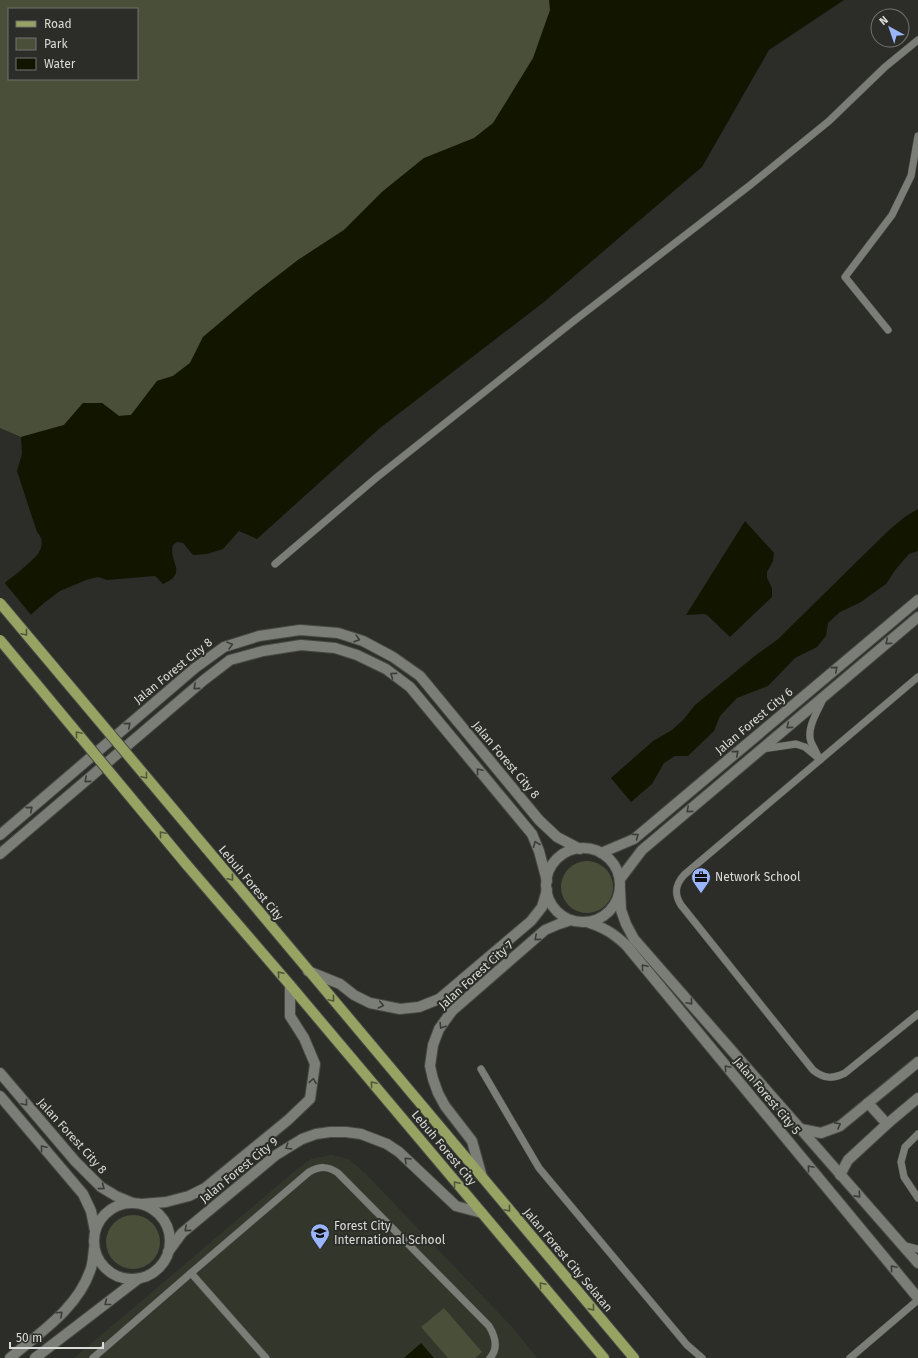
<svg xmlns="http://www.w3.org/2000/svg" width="918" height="1358" font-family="'Fira Sans',sans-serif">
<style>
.built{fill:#33362b}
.green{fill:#4a4f3a;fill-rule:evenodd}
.water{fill:#121600}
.pier{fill:#2c2d29}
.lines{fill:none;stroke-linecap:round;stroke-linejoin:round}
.service-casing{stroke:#484945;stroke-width:8}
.minor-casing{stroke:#484945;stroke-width:12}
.tertiary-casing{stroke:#484945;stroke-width:12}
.primary-casing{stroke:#484945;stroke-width:12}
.service{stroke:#7b7d77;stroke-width:7}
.minor{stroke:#7b7d77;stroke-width:10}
.tertiary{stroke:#7b7d77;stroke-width:10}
.primary{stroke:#97a363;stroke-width:10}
.primary-bridge-casing{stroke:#484945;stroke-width:12;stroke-linecap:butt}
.primary-bridge{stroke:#97a363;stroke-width:10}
.oneway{stroke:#51563d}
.oneway2{stroke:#3c3d39}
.labels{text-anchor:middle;stroke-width:4;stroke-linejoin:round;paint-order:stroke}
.street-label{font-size:12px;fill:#dadbd8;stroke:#2c2d29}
.poi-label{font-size:12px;fill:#dadbd8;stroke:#2c2d29;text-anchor:start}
</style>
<rect width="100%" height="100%" fill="#2c2d29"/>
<polygon class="built" points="331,1155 349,1159 365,1173 513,1328 537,1358 74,1358 296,1170 311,1159"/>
<g class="green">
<path d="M 0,0 L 611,0 L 529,139 L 424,158 L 382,192 L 344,230 L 298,260 L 203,337 L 190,363 L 173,376 L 157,381 L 131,415 L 119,416 L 102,403 L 83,403 L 64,425 L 21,437 L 0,428 ZM 9,9 L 137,9 L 137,79 L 9,79 Z"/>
<circle cx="587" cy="887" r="26"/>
<circle cx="133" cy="1242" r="27"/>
<polygon points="444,1308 482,1352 475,1358 448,1358 421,1327"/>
</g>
<g class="water">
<path d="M 549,0 L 844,0 L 769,50 L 702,167 L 544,302 L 380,428 L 257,539 L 239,531 L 223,549 L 207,554 L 193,555 L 183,543 L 177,542 L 173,545 C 168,562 189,573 163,584 L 155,576 L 107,580 L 98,577 L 86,580 L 60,591 L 44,603 L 0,642 L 0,587 C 8,580 35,560 39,552 C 43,545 43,538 37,532 L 17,471 L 22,454 L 21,437 L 64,425 L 83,403 L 102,403 L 119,416 L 131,415 L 157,381 L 173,376 L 190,363 L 203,337 L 255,293 L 298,260 L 344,230 L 382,192 L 424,158 L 474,138 L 493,123 L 533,58 L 550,10 Z"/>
<polygon points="918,509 918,551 909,554 896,569 886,584 861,602 840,612 828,623 826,636 817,647 795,658 768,686 737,698 720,716 714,731 688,756 675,756 664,763 652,784 631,802 611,778 653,741 672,730 683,720 695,705 756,655 777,640 888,531 906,516"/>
<polygon points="745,521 774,553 773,561 767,572 767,578 772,588 772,597 730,637 707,615 704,614 686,615"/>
<polygon points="421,1343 434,1358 404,1358"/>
</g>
<polygon class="pier" points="3,581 32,616 0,644 0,584"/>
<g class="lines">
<defs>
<g id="service">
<polyline points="888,330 845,277 892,215 911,176 918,136"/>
<polyline points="275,564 376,478 575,320 749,186 829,121 885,67 918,40"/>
<path d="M 918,677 L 684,875 C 675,885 674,894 681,905 L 813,1070 C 824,1079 833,1079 845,1073 L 918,1014"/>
<polyline points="762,749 796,744 805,747 817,757"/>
<path d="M 820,760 C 817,754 814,748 811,742 C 806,728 818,711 823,699"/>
<polyline points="481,1069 539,1168 687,1345 702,1358"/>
<polyline points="918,1134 905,1147 901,1162 904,1177 918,1198"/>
<polyline points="902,1245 918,1249"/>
<path d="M 191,1273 L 309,1172 C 320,1166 328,1166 338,1173 L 489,1326 C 495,1336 499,1348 490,1358"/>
<polyline points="93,1358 191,1273 266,1358"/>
<polyline points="850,1358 918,1300"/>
</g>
<g id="minor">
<polyline points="868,1103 887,1124"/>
<polyline points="801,1129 821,1133 840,1126 918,1062"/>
<polyline points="840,1175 848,1160 887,1124 918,1098"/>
</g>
<g id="tertiary">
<polyline points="0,835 195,668 224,647 259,636 300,630 338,633 363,641 393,657 420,676 539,820 557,837 580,849"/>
<circle cx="583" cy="885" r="37"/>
<polyline points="601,853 634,839 918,600"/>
<polyline points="0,854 204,680 230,660 263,651 301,645 335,648 357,655 386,669 410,687 532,834 539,851 547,881"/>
<polyline points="620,879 642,850 918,617"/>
<polyline points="620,890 621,910 626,924 634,939 918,1263"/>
<path d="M 587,922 C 605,928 613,933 626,945 L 918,1298"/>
<polyline points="308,971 340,984 354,995 370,1003 400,1009 419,1007 439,999 531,921 542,907 547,890"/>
<polyline points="0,1073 75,1161 101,1187 116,1196 133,1203"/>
<polyline points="0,1096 83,1194 91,1211 95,1231"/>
<polyline points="482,1177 472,1141 445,1106 438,1093 433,1079 430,1066 433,1045 439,1029 452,1011 545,930 559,924 571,920"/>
<circle cx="132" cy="1241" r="38"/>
<polyline points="142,1204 166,1202 189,1196 205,1188 288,1120 310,1099 315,1064 304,1038 290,1016 290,985"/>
<polyline points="168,1252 182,1233 276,1155 302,1139 316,1134 330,1132 346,1132 361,1134 387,1144 399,1152 456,1206 482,1213"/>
<path d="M 10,1358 C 39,1333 77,1309 90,1271 C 93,1264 93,1256 94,1249"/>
<polyline points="35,1358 138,1279"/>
</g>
<g id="primary">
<polyline points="206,848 634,1358"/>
<polyline points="186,864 290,985 604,1358"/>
</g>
</defs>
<use href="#service" class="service-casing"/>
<use href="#minor" class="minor-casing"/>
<use href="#tertiary" class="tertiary-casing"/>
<use href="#primary" class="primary-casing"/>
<use href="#service" class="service"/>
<use href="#minor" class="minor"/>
<use href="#tertiary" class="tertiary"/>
<use href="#primary" class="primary"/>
<defs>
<g id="primary-bridge">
<polyline points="0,603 206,848"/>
<polyline points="0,640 186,864"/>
</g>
</defs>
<use href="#primary-bridge" class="primary-bridge-casing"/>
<use href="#primary-bridge" class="primary-bridge"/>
</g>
<defs><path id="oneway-chevron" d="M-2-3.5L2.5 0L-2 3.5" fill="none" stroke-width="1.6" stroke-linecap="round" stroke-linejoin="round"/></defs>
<g class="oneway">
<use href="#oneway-chevron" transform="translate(25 633) rotate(50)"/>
<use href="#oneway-chevron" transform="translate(78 734) rotate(-130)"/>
<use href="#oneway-chevron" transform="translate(145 776) rotate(50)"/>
<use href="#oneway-chevron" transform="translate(162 834) rotate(-130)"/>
<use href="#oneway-chevron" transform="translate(231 878) rotate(50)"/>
<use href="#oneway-chevron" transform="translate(280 974) rotate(-131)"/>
<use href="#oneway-chevron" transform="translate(332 999) rotate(50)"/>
<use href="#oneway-chevron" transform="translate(373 1084) rotate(-130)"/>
<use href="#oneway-chevron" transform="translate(456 1184) rotate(-130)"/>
<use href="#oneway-chevron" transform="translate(508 1209) rotate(50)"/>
<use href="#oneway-chevron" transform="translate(542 1285) rotate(-130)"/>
<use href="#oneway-chevron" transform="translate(592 1308) rotate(50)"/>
</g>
<g class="oneway2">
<use href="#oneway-chevron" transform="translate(357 639) rotate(17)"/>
<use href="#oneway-chevron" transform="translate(888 642) rotate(140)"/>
<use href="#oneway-chevron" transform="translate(230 645) rotate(-16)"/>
<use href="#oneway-chevron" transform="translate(835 669) rotate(-40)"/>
<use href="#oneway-chevron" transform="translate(393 675) rotate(-144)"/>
<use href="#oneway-chevron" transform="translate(196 687) rotate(139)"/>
<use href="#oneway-chevron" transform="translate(128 725) rotate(-41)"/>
<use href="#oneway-chevron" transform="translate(789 726) rotate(140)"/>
<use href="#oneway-chevron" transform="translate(736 753) rotate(-40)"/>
<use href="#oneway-chevron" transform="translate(479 771) rotate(-130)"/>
<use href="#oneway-chevron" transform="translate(87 780) rotate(139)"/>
<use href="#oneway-chevron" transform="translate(30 809) rotate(-41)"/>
<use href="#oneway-chevron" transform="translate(689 810) rotate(140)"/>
<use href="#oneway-chevron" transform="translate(636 836) rotate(-36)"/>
<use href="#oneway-chevron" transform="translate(536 844) rotate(-112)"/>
<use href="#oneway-chevron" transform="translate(537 938) rotate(139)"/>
<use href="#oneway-chevron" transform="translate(644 967) rotate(-130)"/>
<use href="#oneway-chevron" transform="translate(690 1002) rotate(49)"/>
<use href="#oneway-chevron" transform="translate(381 1005) rotate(12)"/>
<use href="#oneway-chevron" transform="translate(442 1026) rotate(122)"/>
<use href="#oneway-chevron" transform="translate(727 1068) rotate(-130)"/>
<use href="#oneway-chevron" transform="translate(313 1081) rotate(-81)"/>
<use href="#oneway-chevron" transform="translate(25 1103) rotate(50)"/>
<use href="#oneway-chevron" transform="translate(838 1125) rotate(-28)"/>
<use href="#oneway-chevron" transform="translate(288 1147) rotate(148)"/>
<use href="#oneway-chevron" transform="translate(43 1148) rotate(-130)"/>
<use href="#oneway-chevron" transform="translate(407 1160) rotate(-136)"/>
<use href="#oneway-chevron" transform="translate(810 1168) rotate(-130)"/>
<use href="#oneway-chevron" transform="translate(102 1187) rotate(37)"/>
<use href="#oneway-chevron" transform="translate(858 1195) rotate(48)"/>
<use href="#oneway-chevron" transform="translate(187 1229) rotate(139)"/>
<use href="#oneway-chevron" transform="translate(893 1268) rotate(-130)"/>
<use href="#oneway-chevron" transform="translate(107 1303) rotate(142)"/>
<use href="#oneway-chevron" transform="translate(60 1314) rotate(-43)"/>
</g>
<defs>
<symbol id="office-pin" viewBox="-11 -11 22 30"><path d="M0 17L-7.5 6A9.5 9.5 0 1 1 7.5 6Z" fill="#9ab5fd" stroke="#2c2d29"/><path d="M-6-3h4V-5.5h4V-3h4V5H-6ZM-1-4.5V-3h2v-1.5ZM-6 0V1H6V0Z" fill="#111"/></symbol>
<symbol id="school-pin" viewBox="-11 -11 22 30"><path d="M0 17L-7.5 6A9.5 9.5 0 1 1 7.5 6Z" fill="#9ab5fd" stroke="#2c2d29"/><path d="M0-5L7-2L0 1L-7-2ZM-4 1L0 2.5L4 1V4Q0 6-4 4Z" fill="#111"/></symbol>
</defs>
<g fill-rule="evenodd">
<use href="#office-pin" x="690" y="866" width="22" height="30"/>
<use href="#school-pin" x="309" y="1222" width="22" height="30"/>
</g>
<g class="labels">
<g class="street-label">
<text transform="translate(173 671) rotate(-39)" y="4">Jalan Forest City 8</text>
<text transform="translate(754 721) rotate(-40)" y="4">Jalan Forest City 6</text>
<text transform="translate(506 760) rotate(50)" y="4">Jalan Forest City 8</text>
<text transform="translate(251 883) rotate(50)" y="4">Lebuh Forest City</text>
<text transform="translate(476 975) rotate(-42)" y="4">Jalan Forest City 7</text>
<text transform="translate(767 1096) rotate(50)" y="4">Jalan Forest City 5</text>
<text transform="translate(72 1136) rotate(48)" y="4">Jalan Forest City 8</text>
<text transform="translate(444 1148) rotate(50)" y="4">Lebuh Forest City</text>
<text transform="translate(239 1170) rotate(-39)" y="4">Jalan Forest City 9</text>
<text transform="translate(568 1260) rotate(50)" y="4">Jalan Forest City Selatan</text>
</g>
<g class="poi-label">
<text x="715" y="881">Network School</text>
<text x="334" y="1230">Forest City<tspan x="334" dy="14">International School</tspan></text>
</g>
</g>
<rect x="8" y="8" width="130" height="72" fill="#2c2d29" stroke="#72736f"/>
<rect x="16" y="21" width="20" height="6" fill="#97a363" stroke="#72736f"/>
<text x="44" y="28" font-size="12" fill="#dadbd8">Road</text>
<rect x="16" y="38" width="20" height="12" fill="#4a4f3a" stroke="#72736f"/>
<text x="44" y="48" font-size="12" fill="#dadbd8">Park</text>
<rect x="16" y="58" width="20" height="12" fill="#121600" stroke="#72736f"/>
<text x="44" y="68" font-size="12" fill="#dadbd8">Water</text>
<g transform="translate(890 28) rotate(320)"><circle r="19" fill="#2c2d29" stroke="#72736f"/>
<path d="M0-3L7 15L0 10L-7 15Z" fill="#9ab5fd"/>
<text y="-6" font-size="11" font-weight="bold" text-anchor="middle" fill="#dadbd8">N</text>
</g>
<path d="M10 1342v6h93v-6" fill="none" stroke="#dadbd8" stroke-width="2"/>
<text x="16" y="1342" font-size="12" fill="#dadbd8" stroke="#2c2d29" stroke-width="3" paint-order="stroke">50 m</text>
</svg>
